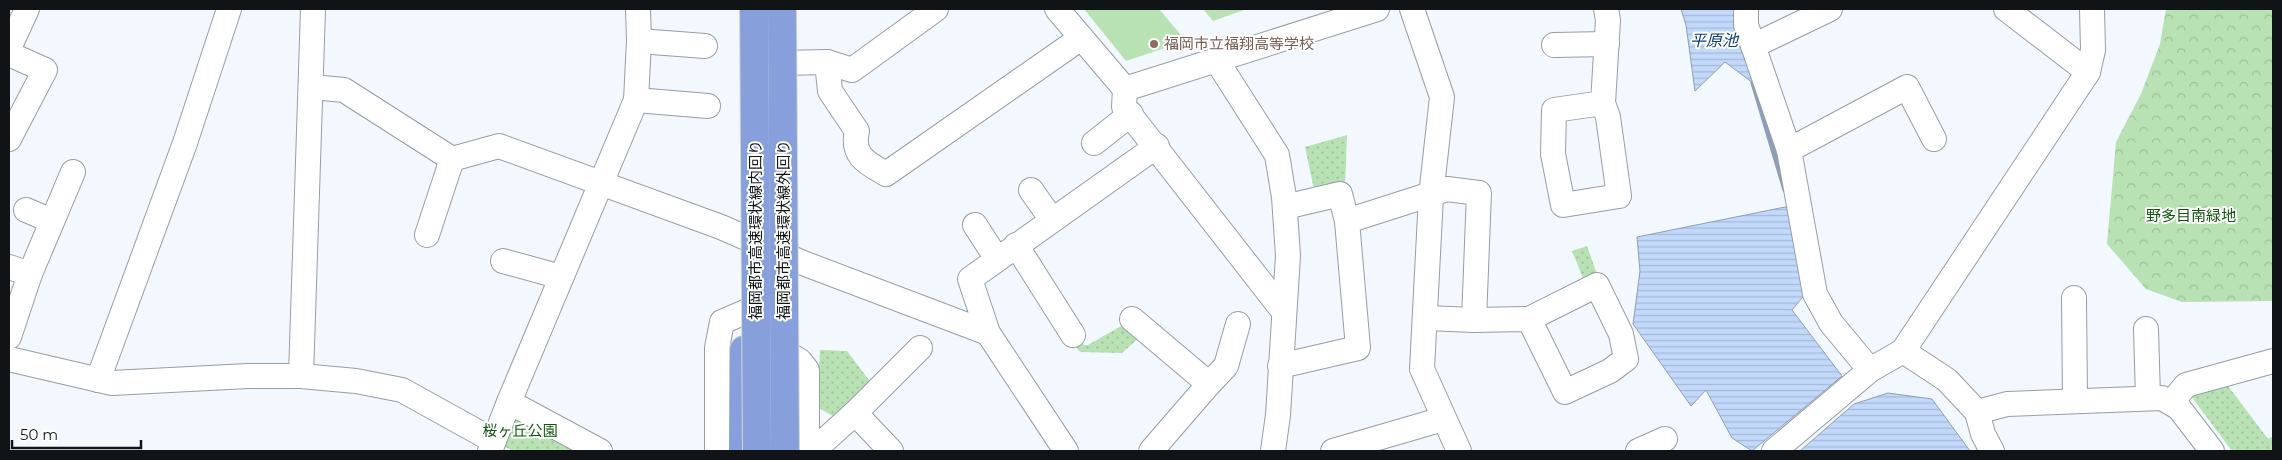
<svg xmlns="http://www.w3.org/2000/svg" width="2282" height="460" font-family="Montserrat,'Noto Sans JP',sans-serif">
<style>
.grass{fill:url(#grass-dots)}
.forest{fill:url(#forest-crowns)}
.pitch{fill:#b8e1b4}
.water{fill:url(#water-rules);stroke:#8d9eb7}
.lines{fill:none;stroke-linecap:round;stroke-linejoin:round}
.stream{stroke:#8d9eb7;stroke-width:5}
.minor-casing{stroke:#949ea6;stroke-width:26}
.highway-casing{stroke:#d4d5d5;stroke-width:30}
.minor{stroke:#fff;stroke-width:24}
.highway{stroke:#87a0db;stroke-width:28}
.highway-bridge-casing{stroke:#d4d5d5;stroke-width:30;stroke-linecap:butt}
.highway-bridge{stroke:#87a0db;stroke-width:28}
.education-dot{fill:#8d6e63;stroke:#fff;stroke-width:2}
.labels{text-anchor:middle;stroke-width:4;stroke-linejoin:round;paint-order:stroke}
.education-label{font-size:15px;fill:#785e54;stroke:#fff;text-anchor:start}
.park-label{font-size:15px;fill:#10530f;stroke:#fff}
.street-label{font-size:15px;fill:#111417;stroke:#fff}
.water-label{font-size:16px;font-style:italic;fill:#0c3d7c;stroke:#fff}
</style>
<defs>
<pattern id="grass-dots" width="8" height="8" patternUnits="userSpaceOnUse" patternTransform="scale(1.25)"><rect width="8" height="8" fill="#b8e1b4"/><path d="M2 2h.1M6 6h.1" fill="none" stroke="#9dc09a" stroke-width="1.8" stroke-linecap="round"/></pattern>
<pattern id="forest-crowns" width="20" height="18" patternUnits="userSpaceOnUse" patternTransform="scale(1.25)"><rect width="20" height="18" fill="#b8e1b4"/><path d="M2 6a3 3 0 1 1 6 0M12 15a3 3 0 1 1 6 0" fill="none" stroke="#9dc09a"/></pattern>
<pattern id="water-rules" width="6" height="5" patternUnits="userSpaceOnUse" patternTransform="scale(1.25)"><rect width="6" height="5" fill="#c2d9fb"/><path d="M0 2.5h6" fill="none" stroke="#a6b9d6"/></pattern>
</defs>
<rect width="100%" height="100%" fill="#f2f8fd"/>
<g class="grass">
<polygon points="1347,135 1345,186 1315,194 1305,147"/>
<polygon points="1587,246 1598,277 1585,283 1572,251"/>
<polygon points="1123,325 1140,337 1122,353 1080,352 1069,338 1077,333 1084,345 1088,345"/>
<polygon points="820,350 847,351 875,388 838,419 817,407"/>
<polygon points="2225,382 2268,439 2273,436 2273,451 2232,451 2191,396"/>
<polygon points="509,402 600,451 513,451 494,441"/>
</g>
<polygon class="forest" points="2166,9 2273,9 2272,301 2182,302 2146,289 2107,244 2116,142 2141,94 2160,44"/>
<g class="pitch">
<polygon points="1084,9 1159,9 1186,41 1126,61"/>
<polygon points="1203,9 1247,9 1213,21"/>
</g>
<g class="water">
<polygon points="1681,9 1735,9 1735,28 1753,83 1725,62 1695,91 1686,25"/>
<polygon points="1790,206 1806,293 1792,310 1842,376 1752,451 1732,438 1706,390 1691,406 1633,324 1640,271 1637,237"/>
<polygon points="1888,393 1932,399 1970,451 1800,451 1854,404"/>
</g>
<g class="lines">
<polyline class="stream" points="1753,83 1785,190"/>
<defs>
<g id="minor">
<polyline points="1057,9 1125,89 1377,9"/>
<polyline points="1412,9 1442,97 1431,196 1422,369 1459,451"/>
<polyline points="1746,9 1746,25 1789,150 1815,294 1831,323 1870,370"/>
<polyline points="2006,9 2088,72"/>
<polyline points="639,41 705,46"/>
<polyline points="1554,45 1607,44"/>
<polyline points="1753,46 1830,9"/>
<polyline points="9,48 27,9"/>
<polyline points="9,54 45,70 9,139"/>
<polyline points="1217,61 1277,155 1284,197 1288,256 1278,415 1273,451"/>
<path d="M 827,62 L 830,91 L 857,131 C 851,156 867,163 886,174 L 1081,38"/>
<polyline points="781,63 827,62 852,70 936,9"/>
<polyline points="312,87 344,90 452,159 499,146 721,227 803,263 988,333 970,279 1157,146"/>
<polyline points="1125,89 1124,107 1284,312"/>
<polyline points="636,100 708,106"/>
<polyline points="1603,103 1554,110 1553,154 1563,205 1619,196 1608,117 1603,103 1608,20 1606,9"/>
<polyline points="1094,143 1131,114"/>
<polyline points="1789,150 1907,87 1934,139"/>
<polyline points="1031,190 1052,220"/>
<polyline points="1285,207 1340,194 1347,221"/>
<polyline points="26,210 52,221"/>
<polyline points="975,225 997,259"/>
<polyline points="427,235 452,159"/>
<polyline points="1016,245 1073,335"/>
<polyline points="503,261 561,277"/>
<polyline points="9,267 30,274"/>
<polyline points="2074,298 2075,401"/>
<polyline points="1132,319 1209,384 1151,451"/>
<polyline points="1474,320 1529,319 1565,392 1610,371 1626,359 1621,334 1597,285 1529,319"/>
<polyline points="2146,329 2148,398"/>
<polyline points="988,333 1066,451"/>
<polyline points="9,337 30,274 73,172"/>
<polyline points="779,348 800,361 807,370 807,451"/>
<polyline points="1903,351 1947,380 1977,412 1983,434 1992,451"/>
<polyline points="9,359 112,383 248,376 301,376 356,381 402,390 494,441"/>
<polyline points="1280,366 1358,348 1347,221 1447,189 1479,193 1474,320 1426,318"/>
<polyline points="301,376 313,9"/>
<polyline points="98,380 185,143 229,9"/>
<polyline points="1209,384 1226,366 1238,324"/>
<polyline points="509,402 600,451"/>
<polyline points="2171,403 2186,385 2273,361"/>
<polyline points="1977,412 2007,404 2162,398 2179,408 2212,451"/>
<polyline points="855,413 920,348"/>
<polyline points="490,451 509,402 636,100 639,41 638,9"/>
<polyline points="717,451 717,348 722,322 745,312"/>
<polyline points="813,451 855,413 891,451"/>
<polyline points="1333,451 1443,419"/>
<polyline points="1638,451 1665,439"/>
<polyline points="1774,451 1870,370 1903,351 2088,72 2093,50 2092,9"/>
</g>
<polyline id="highway" points="743,451 744,350"/>
</defs>
<use href="#minor" class="minor-casing"/>
<use href="#highway" class="highway-casing"/>
<use href="#minor" class="minor"/>
<use href="#highway" class="highway"/>
<defs>
<g id="highway-bridge">
<polyline points="754,9 757,451"/>
<polyline points="782,9 785,451"/>
</g>
</defs>
<use href="#highway-bridge" class="highway-bridge-casing"/>
<use href="#highway-bridge" class="highway-bridge"/>
</g>
<circle class="education-dot" cx="1154" cy="44" r="5"/>
<g class="labels">
<g class="education-label">
<text x="1164" y="49">福岡市立福翔高等学校</text>
</g>
<g class="park-label">
<text x="2191" y="221">野多目南緑地</text>
<text x="520" y="436">桜ヶ丘公園</text>
</g>
<g class="street-label">
<text transform="translate(756 230) rotate(-90)" y="5">福岡都市高速環状線内回り</text>
<text transform="translate(784 230) rotate(-90)" y="5">福岡都市高速環状線外回り</text>
</g>
<g class="water-label">
<text x="1714" y="46">平原池</text>
</g>
</g>
<rect width="2282" height="460" fill="none" stroke="#111417" stroke-width="20"/>
<path d="M12 440v8h129v-8" fill="none" stroke="#111417" stroke-width="2.5"/>
<text x="20" y="440" font-size="15" fill="#111417" stroke="#ffffff" stroke-width="4" paint-order="stroke">50 m</text>
</svg>
